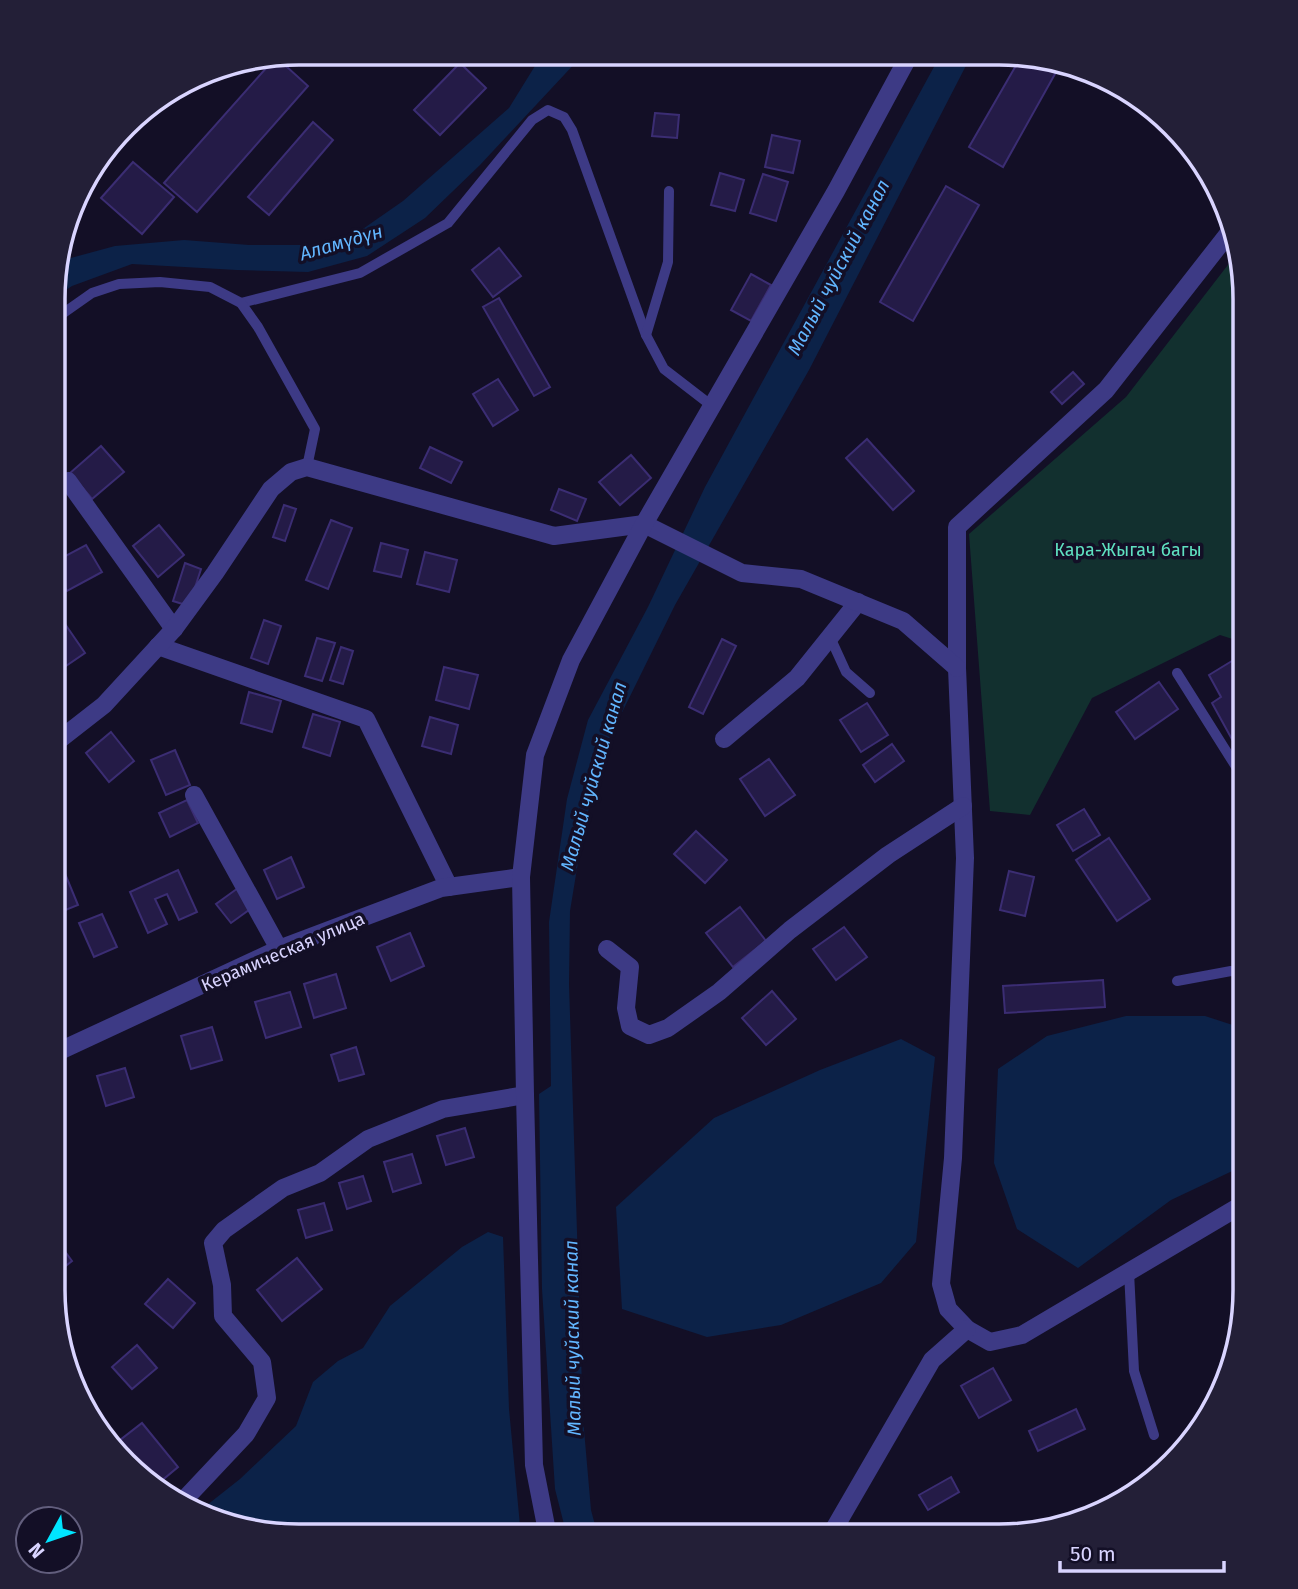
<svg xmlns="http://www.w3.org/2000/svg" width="1298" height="1589" font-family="'Fira Sans',sans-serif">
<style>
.green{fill:#12302f}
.water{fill:#0c2248}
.building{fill:#241b47;stroke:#3b2d73;stroke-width:2}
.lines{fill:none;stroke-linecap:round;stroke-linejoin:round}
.lane{stroke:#3d3a85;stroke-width:10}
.street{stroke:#3d3a85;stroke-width:18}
.labels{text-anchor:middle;stroke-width:7;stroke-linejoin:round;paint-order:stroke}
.park-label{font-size:18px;fill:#5fe0c0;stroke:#130f26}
.street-label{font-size:18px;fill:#d9d4ff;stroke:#130f26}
.water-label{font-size:19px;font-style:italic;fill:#62b6ff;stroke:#130f26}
.rim{fill:none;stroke:#d9d4ff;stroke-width:3.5}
</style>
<rect width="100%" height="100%" fill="#130f26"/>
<polygon class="green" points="1234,257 1245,298 1245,643 1220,635 1092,698 1030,815 990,811 969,534 1126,397"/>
<g class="water">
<polygon points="543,53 582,53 578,60 480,165 425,218 367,256 308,272 237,270 132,264 72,286 55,297 56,262 115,246 184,240 249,245 317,245 357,233 403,201 509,108"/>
<polygon points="941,54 972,54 809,370 675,605 603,751 583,832 570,911 569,984 583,1418 591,1510 598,1536 567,1536 555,1489 542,1289 539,1094 551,1086 549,922 567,799 588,720 648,607 705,487"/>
<polygon points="1126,1016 1205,1016 1245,1029 1245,1165 1171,1200 1078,1268 1017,1229 994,1163 998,1069 1047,1036"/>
<polygon points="901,1039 935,1057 916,1242 881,1283 781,1325 707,1337 622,1309 616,1207 714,1118 820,1070"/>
<polygon points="488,1232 503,1237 509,1409 521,1536 282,1536 202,1509 240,1479 296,1426 313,1382 338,1361 363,1348 390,1306 462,1247"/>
</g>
<g class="building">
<polygon points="1022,55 1032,55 1060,65 1003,167 969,147"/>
<polygon points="276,57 308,86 197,212 164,183"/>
<polygon points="460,63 486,88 440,135 414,110"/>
<polygon points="655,113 679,115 677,138 652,136"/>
<polygon points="313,122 333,140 269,215 248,197"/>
<polygon points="772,135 800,141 793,173 765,167"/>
<polygon points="133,162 174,197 142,234 101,198"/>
<polygon points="720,173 744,180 735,211 711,205"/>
<polygon points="763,174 788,182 776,221 750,213"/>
<polygon points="946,186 979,205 913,321 880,302"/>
<polygon points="499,248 521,276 493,297 472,270"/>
<polygon points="751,274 771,285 751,321 731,310"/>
<polygon points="499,298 550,387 534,396 483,307"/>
<polygon points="1073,372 1084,384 1062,404 1051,392"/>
<polygon points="498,379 518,410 493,426 473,394"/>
<polygon points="867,439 914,491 893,510 846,458"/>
<polygon points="101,446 124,472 92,499 70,473"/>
<polygon points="430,447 462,462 451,483 420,468"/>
<polygon points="631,455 651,478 620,505 599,482"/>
<polygon points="559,489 586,499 577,521 551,510"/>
<polygon points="284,505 296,509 285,541 273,537"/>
<polygon points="331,520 352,528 328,589 306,580"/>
<polygon points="159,525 184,555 158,577 133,546"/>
<polygon points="381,543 408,550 401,577 374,571"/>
<polygon points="86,545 102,572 67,591 54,569 54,562"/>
<polygon points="425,552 457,560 449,592 417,584"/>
<polygon points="185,563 201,569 189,606 173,601"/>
<polygon points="264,620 281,626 268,664 251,658"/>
<polygon points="63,621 85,653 57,672 54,667 54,627"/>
<polygon points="317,638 335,643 322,681 305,676"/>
<polygon points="722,639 736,646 703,714 689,707"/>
<polygon points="341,647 353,651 343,684 330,680"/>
<polygon points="1245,653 1245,737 1234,743 1212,703 1221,697 1209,675"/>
<polygon points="444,667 478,675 469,709 436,700"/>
<polygon points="1159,682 1178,709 1135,739 1116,712"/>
<polygon points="249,692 281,701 272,732 241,723"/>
<polygon points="867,703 888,735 861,752 840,720"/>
<polygon points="313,714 340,722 330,756 303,747"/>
<polygon points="430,717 458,725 451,754 422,746"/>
<polygon points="111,732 134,761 109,782 86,753"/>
<polygon points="892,744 904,761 875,782 863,765"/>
<polygon points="175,750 190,785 166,795 151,760"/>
<polygon points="769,759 795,795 765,816 740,779"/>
<polygon points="187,800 198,823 170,837 159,813"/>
<polygon points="1084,809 1100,835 1073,851 1057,825"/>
<polygon points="696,831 727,860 705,883 674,854"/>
<polygon points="1109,838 1150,899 1117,921 1076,860"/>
<polygon points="291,857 304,887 277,899 264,870"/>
<polygon points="61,864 78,905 53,915 53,867"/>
<polygon points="178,870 197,912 179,920 167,894 155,899 167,924 148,933 130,892"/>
<polygon points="1009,871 1034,877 1025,916 1000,910"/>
<polygon points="238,888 253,907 231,923 216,904"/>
<polygon points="740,907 766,941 733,967 706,933"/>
<polygon points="102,914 117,947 94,957 79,923"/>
<polygon points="844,927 867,957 836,980 813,949"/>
<polygon points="410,933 424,966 391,981 377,947"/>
<polygon points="336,974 346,1008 314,1018 304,984"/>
<polygon points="1103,980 1105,1007 1005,1013 1003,986"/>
<polygon points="772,991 796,1019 766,1045 742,1018"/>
<polygon points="290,992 301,1027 266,1038 255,1002"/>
<polygon points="212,1027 222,1060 191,1069 181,1036"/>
<polygon points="356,1047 364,1074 339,1081 331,1055"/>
<polygon points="125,1068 134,1097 106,1106 97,1076"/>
<polygon points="465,1128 474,1157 446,1165 437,1136"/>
<polygon points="412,1154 421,1183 393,1192 384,1162"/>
<polygon points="363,1176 371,1201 347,1209 339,1183"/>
<polygon points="324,1203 332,1230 306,1238 298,1210"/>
<polygon points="53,1235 72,1261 53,1276"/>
<polygon points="297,1258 322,1289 282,1321 257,1290"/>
<polygon points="168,1279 195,1303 173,1328 145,1304"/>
<polygon points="137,1345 157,1368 132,1389 112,1367"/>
<polygon points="993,1368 1011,1400 979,1418 961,1386"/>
<polygon points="1076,1409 1085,1429 1038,1451 1029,1431"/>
<polygon points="1206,1421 1204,1427 1195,1436 1191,1428"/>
<polygon points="142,1423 178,1467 154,1487 115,1444"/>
<polygon points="951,1477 959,1492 928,1510 919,1495"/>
</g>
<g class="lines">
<g class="lane">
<polyline points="409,53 422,57 444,53"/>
<polyline points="130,122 141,111"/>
<polyline points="241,303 360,273 448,223 532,120 548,110 564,117 572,130 646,335 664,369 712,406"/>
<polyline points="55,319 92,293 119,284 160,282 210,287 241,303 258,327 315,429 307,467"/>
<polyline points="646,335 668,262 669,191"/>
<polyline points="830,637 846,672 870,693"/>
<polyline points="1177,673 1245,781"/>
<polyline points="1177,981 1231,971 1245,975"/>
<polyline points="1129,1272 1134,1371 1154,1435"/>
</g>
<g class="street">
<polyline points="1228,234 1106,390 957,527 957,668 965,858 953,1158 941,1284 948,1309 967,1329 990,1342 1022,1335 1245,1203"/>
<polyline points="68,481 174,629"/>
<polyline points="158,646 366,719 449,887"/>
<polyline points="724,739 797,678 858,602"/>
<polyline points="54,744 104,705 174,629 215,573 271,489 291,472 307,467 554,536 644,524 742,573 801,579 903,621 957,668"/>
<polyline points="194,795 279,949"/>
<polyline points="607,949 630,967 626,1008 630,1026 649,1035 668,1028 719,992 790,930 888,855 963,806"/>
<polyline points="53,1054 279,949 441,888 521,877"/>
<polyline points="182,1502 246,1434 267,1398 262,1362 223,1316 222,1285 213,1243 224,1230 283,1188 320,1173 368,1139 443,1109 525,1095"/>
<polyline points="548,1536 534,1465 525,1095 521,877 535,755 571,660 644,524 836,191 910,54"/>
<polyline points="830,1536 932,1360 967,1329"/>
</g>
</g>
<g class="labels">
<g class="park-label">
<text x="1128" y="556">Кара-Жыгач багы</text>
</g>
<g class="street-label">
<text transform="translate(283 952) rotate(-23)" y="6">Керамическая улица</text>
</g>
<g class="water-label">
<text transform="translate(341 242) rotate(-16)" y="7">Аламүдүн</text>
<text transform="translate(838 267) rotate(-62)" y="7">Малый чуйский канал</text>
<text transform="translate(593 776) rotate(-74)" y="7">Малый чуйский канал</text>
<text transform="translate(572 1338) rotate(-91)" y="7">Малый чуйский канал</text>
</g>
</g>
<path d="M0 0H1298V1589H0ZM299 65H999A234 234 0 0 1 1233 299V1290A234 234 0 0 1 999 1524H299A234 234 0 0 1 65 1290V299A234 234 0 0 1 299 65Z" fill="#231f37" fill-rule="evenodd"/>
<path class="rim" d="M299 65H999A234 234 0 0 1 1233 299V1290A234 234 0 0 1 999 1524H299A234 234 0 0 1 65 1290V299A234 234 0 0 1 299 65Z"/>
<g transform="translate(49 1540) rotate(230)"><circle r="33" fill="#130f26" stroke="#625e7d" stroke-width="2"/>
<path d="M0-5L12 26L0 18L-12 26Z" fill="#00e5ff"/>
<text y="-10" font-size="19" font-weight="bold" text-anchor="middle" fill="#d9d4ff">N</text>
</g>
<path d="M1060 1561v10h164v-10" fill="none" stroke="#d9d4ff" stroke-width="3.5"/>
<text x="1070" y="1561" font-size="21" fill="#d9d4ff" stroke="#130f26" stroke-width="5" paint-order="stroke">50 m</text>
</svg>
